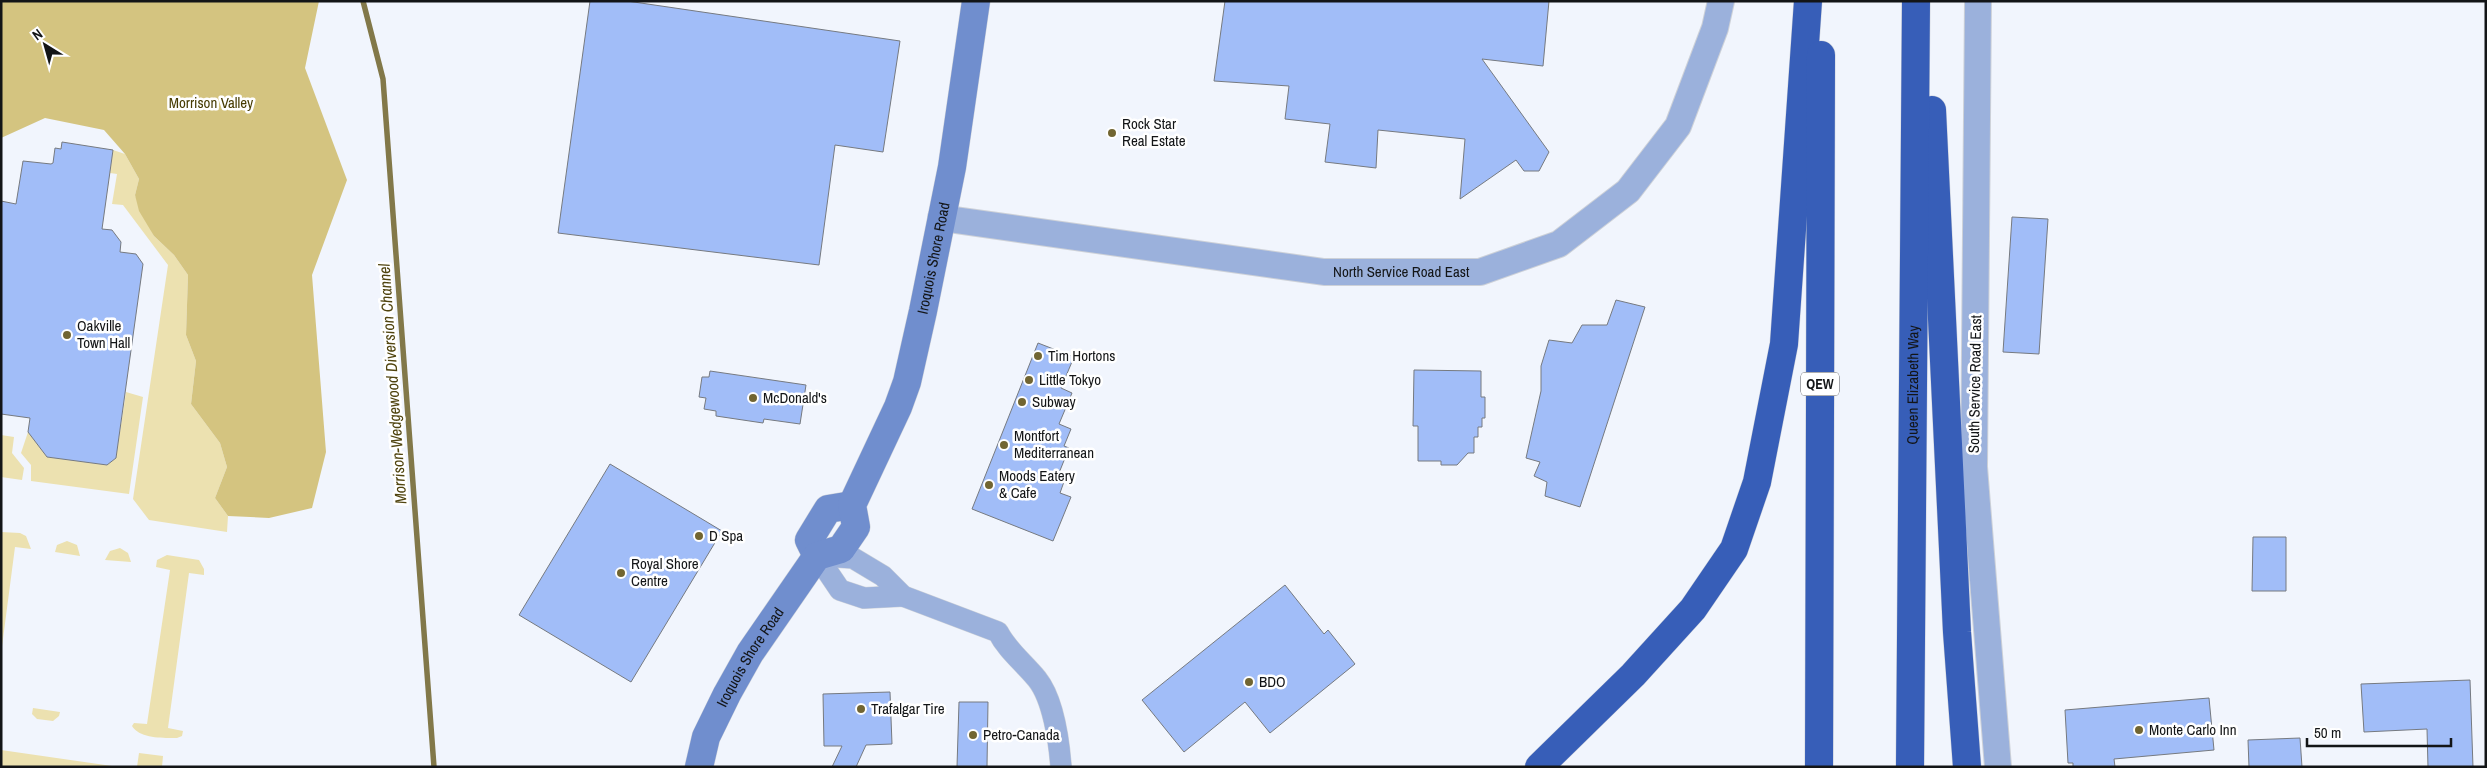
<svg xmlns="http://www.w3.org/2000/svg" width="2487" height="768" font-family="'Archivo Narrow',sans-serif">
<style>
.green{fill:#ece1b0}
.forest{fill:#d4c480}
.lines{fill:none;stroke-linecap:round;stroke-linejoin:round}
.stream{stroke:#827849;stroke-width:5.5}
.building{fill:#a1bdf8;stroke:#767a80}
.minor-casing{stroke:#cdd1d8;stroke-width:22}
.tertiary-casing{stroke:#cdd1d8;stroke-width:28}
.secondary-casing{stroke:#cdd1d8;stroke-width:29}
.motorway-casing{stroke:#cdd1d8;stroke-width:29}
.minor{stroke:#9bb1dc;stroke-width:21}
.tertiary{stroke:#9bb1dc;stroke-width:26}
.secondary{stroke:#708ece;stroke-width:28}
.motorway{stroke:#375eb8;stroke-width:28}
.poi-dot{fill:#716532;stroke:#fff;stroke-width:2}
.labels{text-anchor:middle;stroke-width:5;stroke-linejoin:round;paint-order:stroke}
.shield{fill:#fff;stroke:#5a5b5d;stroke-width:1}
.shield-label{font-size:14px;font-weight:bold;fill:#131517}
.park-label{font-size:15px;fill:#463b02;stroke:#fff}
.poi-label{font-size:15px;fill:#131517;stroke:#fff;text-anchor:start}
.street-label{font-size:15px;fill:#131517;stroke:#fff}
.water-label{font-size:16px;font-style:italic;fill:#50440f;stroke:#fff}
</style>
<rect width="100%" height="100%" fill="#f1f5fd"/>
<g class="green">
<polygon points="113,150 125,154 139,179 135,195 154,236 174,255 188,275 186,335 196,361 191,404 220,443 227,467 215,498 228,516 227,532 149,520 133,499 168,265 123,205 112,204 117,174 110,173"/>
<polygon points="126,392 143,397 129,494 31,481 31,465 21,453 28,432 47,457 107,465 116,458"/>
<polygon points="1,435 14,437 12,453 24,468 22,480 1,477"/>
<polygon points="1,532 20,533 26,536 31,549 15,547 1,654"/>
<polygon points="67,541 77,545 80,556 55,552 57,545"/>
<polygon points="120,548 128,553 131,562 105,560 110,551"/>
<path d="M 167,555 L 199,560 L 204,569 L 204,575 L 189,573 L 168,728 L 183,731 L 182,736 L 177,738 C 164,738 140,739 132,726 L 134,723 L 147,724 L 170,570 L 156,567 L 157,560 Z"/>
<polygon points="33,708 60,712 59,716 53,721 37,719 32,714"/>
<polygon points="1,750 119,767 1,767"/>
<polygon points="139,753 163,756 162,767 137,767"/>
</g>
<polygon class="forest" points="1,1 319,1 305,68 347,180 312,275 326,452 312,508 269,518 228,516 215,498 227,467 220,443 191,404 196,361 186,335 188,275 174,255 154,236 139,211 135,195 139,179 125,154 104,130 45,118 1,138"/>
<g class="lines">
<polyline class="stream" points="363,1 383,79 434,767"/>
</g>
<g class="building">
<polygon points="590,1 627,1 900,41 883,152 835,145 819,265 558,233"/>
<polygon points="1225,1 1549,1 1543,66 1482,59 1549,152 1539,171 1524,171 1516,160 1460,199 1465,139 1378,130 1376,168 1325,162 1330,124 1285,119 1289,86 1214,81"/>
<polygon points="62,142 113,150 102,229 112,230 121,242 120,252 136,254 143,264 116,458 107,465 47,457 28,432 30,418 1,414 1,201 16,204 23,161 51,164 53,163 55,148 61,149"/>
<polygon points="2012,217 2048,219 2039,354 2003,352"/>
<polygon points="1616,300 1645,307 1580,507 1545,496 1547,482 1534,476 1540,462 1526,458 1541,391 1541,366 1549,340 1572,343 1582,325 1607,325"/>
<polygon points="1038,343 1074,357 1061,388 1072,393 1059,424 1071,429 1064,446 1069,448 1059,473 1066,476 1060,493 1071,497 1053,541 972,509"/>
<polygon points="1414,370 1481,371 1481,397 1485,397 1485,418 1482,418 1482,427 1478,427 1478,437 1474,437 1474,453 1468,453 1457,465 1441,465 1441,461 1418,461 1418,426 1413,426"/>
<polygon points="710,371 806,385 800,424 764,419 763,423 716,416 716,411 704,409 706,398 699,397 702,377 709,377"/>
<polygon points="610,464 722,531 631,682 519,615"/>
<polygon points="2253,537 2286,537 2286,591 2252,591"/>
<polygon points="1285,585 1324,634 1328,630 1355,664 1270,733 1245,702 1184,752 1142,700"/>
<polygon points="2470,680 2473,767 2428,767 2427,729 2364,732 2361,684"/>
<polygon points="890,692 892,744 866,745 856,767 832,767 842,746 824,746 823,694"/>
<polygon points="2209,698 2214,750 2114,759 2115,767 2073,767 2073,763 2068,763 2065,710"/>
<polygon points="959,702 988,702 987,767 957,767"/>
<polygon points="2300,738 2302,767 2249,767 2248,740"/>
</g>
<g class="lines">
<defs>
<g id="minor">
<polyline points="817,556 840,590 864,598 903,596"/>
<path d="M 822,556 L 853,558 L 883,576 L 903,596 L 998,632 C 1007,650 1024,663 1037,679 C 1053,699 1059,741 1061,767"/>
</g>
<g id="tertiary">
<polyline points="1978,1 1974,467 1998,767"/>
<path id="s1" d="M 941,218 L 1324,272 L 1480,272 L 1559,244 L 1628,191 L 1678,126 L 1715,28 L 1721,1"/>
</g>
<g id="secondary">
<polyline points="817,556 809,540 828,509 852,505"/>
<path id="s2" d="M 699,767 L 706,737 L 727,694 L 750,653 L 817,556 L 841,549 L 856,527 L 852,505 L 898,407 L 907,382 L 923,311 L 952,167 L 976,1"/>
</g>
<g id="motorway">
<polyline points="1932,110 1957,632 1967,767"/>
<polyline points="1539,767 1633,675 1693,609 1734,549 1757,482 1784,344 1808,1"/>
<polyline points="1819,767 1821,55"/>
<path id="s3" d="M 1910,767 L 1916,1"/>
</g>
</defs>
<use href="#minor" class="minor-casing"/>
<use href="#tertiary" class="tertiary-casing"/>
<use href="#secondary" class="secondary-casing"/>
<use href="#motorway" class="motorway-casing"/>
<use href="#minor" class="minor"/>
<use href="#tertiary" class="tertiary"/>
<use href="#secondary" class="secondary"/>
<use href="#motorway" class="motorway"/>
</g>
<g class="poi-dot">
<circle cx="1112" cy="133" r="5"/>
<circle cx="67" cy="335" r="5"/>
<circle cx="1038" cy="356" r="5"/>
<circle cx="1029" cy="380" r="5"/>
<circle cx="753" cy="398" r="5"/>
<circle cx="1022" cy="402" r="5"/>
<circle cx="1004" cy="445" r="5"/>
<circle cx="989" cy="485" r="5"/>
<circle cx="699" cy="536" r="5"/>
<circle cx="621" cy="573" r="5"/>
<circle cx="1249" cy="682" r="5"/>
<circle cx="861" cy="709" r="5"/>
<circle cx="2139" cy="730" r="5"/>
<circle cx="973" cy="735" r="5"/>
</g>
<g class="labels">
<rect class="shield" x="1801" y="372.5" width="38" height="23" rx="4"/>
<g class="shield-label">
<text x="1820" y="389">QEW</text>
</g>
<g class="park-label">
<text x="211" y="108">Morrison Valley</text>
</g>
<g class="poi-label">
<text x="1122" y="129">Rock Star<tspan x="1122" dy="17">Real Estate</tspan></text>
<text x="77" y="331">Oakville<tspan x="77" dy="17">Town Hall</tspan></text>
<text x="1048" y="361">Tim Hortons</text>
<text x="1039" y="385">Little Tokyo</text>
<text x="763" y="403">McDonald's</text>
<text x="1032" y="407">Subway</text>
<text x="1014" y="441">Montfort<tspan x="1014" dy="17">Mediterranean</tspan></text>
<text x="999" y="481">Moods Eatery<tspan x="999" dy="17">&amp; Cafe</tspan></text>
<text x="709" y="541">D Spa</text>
<text x="631" y="569">Royal Shore<tspan x="631" dy="17">Centre</tspan></text>
<text x="1259" y="687">BDO</text>
<text x="871" y="714">Trafalgar Tire</text>
<text x="2149" y="735">Monte Carlo Inn</text>
<text x="983" y="740">Petro-Canada</text>
</g>
<g class="street-label">
<text dy="5" stroke="none"><textPath href="#s2" startOffset="579">Iroquois Shore Road</textPath></text>
<text dy="5" stroke="none"><textPath href="#s1" startOffset="464">North Service Road East</textPath></text>
<text dy="5" stroke="none"><textPath href="#s3" startOffset="382">Queen Elizabeth Way</textPath></text>
<text transform="translate(1975 384) rotate(-89)" y="5">South Service Road East</text>
<text dy="5" stroke="none"><textPath href="#s2" startOffset="122">Iroquois Shore Road</textPath></text>
</g>
<g class="water-label">
<text transform="translate(392 384) rotate(-94)" y="6">Morrison-Wedgewood Diversion Channel</text>
</g>
</g>
<rect width="2487" height="768" fill="none" stroke="#131517" stroke-width="5"/>
<g transform="translate(45 45) rotate(323)" stroke="#ffffff" stroke-width="4" paint-order="stroke">
<path d="M0-4L9 19L0 12L-9 19Z" fill="#131517"/>
<text y="-8" font-size="14" font-weight="bold" text-anchor="middle" fill="#131517">N</text>
</g>
<path d="M2307 738v8h144v-8" fill="none" stroke="#131517" stroke-width="2.5"/>
<text x="2314" y="738" font-size="15" fill="#131517" stroke="#ffffff" stroke-width="4" paint-order="stroke">50 m</text>
</svg>
